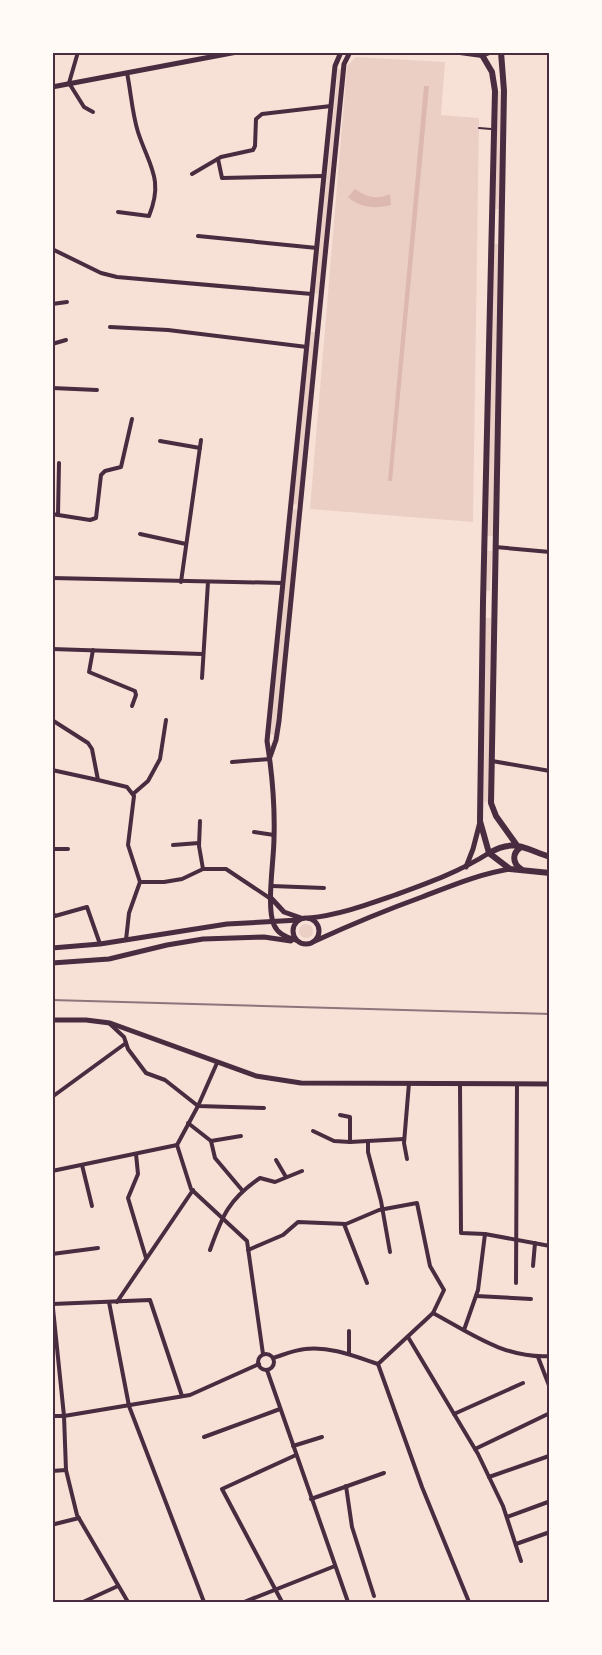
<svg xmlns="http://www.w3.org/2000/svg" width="602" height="1655" font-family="'Noto Serif',serif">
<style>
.green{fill:#ebcfc5}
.water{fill:#dcb8b0}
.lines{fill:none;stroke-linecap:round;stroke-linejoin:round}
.service{stroke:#4a2c40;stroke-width:2}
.minor{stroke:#4a2c40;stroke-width:4}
.secondary{stroke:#4a2c40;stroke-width:5}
.primary{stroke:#4a2c40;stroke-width:6}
.rail{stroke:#8f747c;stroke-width:2}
.neatline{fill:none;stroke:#4a2c40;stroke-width:2}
</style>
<rect width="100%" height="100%" fill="#f7e1d7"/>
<g class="green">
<polygon points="356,57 445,62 441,115 479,118 473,522 310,509 347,66"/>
<polygon points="338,69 341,69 319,294 315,293"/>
<polygon points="497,91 502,91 499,209 495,209"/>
<polygon points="493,244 498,244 493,536 487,536"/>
<polygon points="311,332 315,332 299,505 293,504"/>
<polygon points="293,509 298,510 275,734 272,735 270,732"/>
<polygon points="487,551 492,551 490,591 486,591"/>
<polygon points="485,618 491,618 489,802 484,802"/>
<circle cx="306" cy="931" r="7"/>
</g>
<g class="water">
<polygon points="424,86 429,86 392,481 388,481"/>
<path d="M 355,189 C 366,197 377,200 390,194 L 391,205 C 374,209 361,208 348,197 Z"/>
</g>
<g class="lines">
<polyline class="service" points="479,128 491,129"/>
<g class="minor">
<polyline points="78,52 69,83 84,107 93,112"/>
<polyline points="218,159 222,178 324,176"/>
<polyline points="192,174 221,157 253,150 255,146 256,119 262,114 331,106"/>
<path d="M 118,212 L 149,216 C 164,179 149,166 138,132 C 132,113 131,92 127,73"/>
<polyline points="198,236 317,248"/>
<polyline points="52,249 101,273 117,277 312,294"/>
<polyline points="52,304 67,302"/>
<polyline points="110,327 168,330 307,347"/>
<polyline points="52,344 66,340"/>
<polyline points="52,388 97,390"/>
<polyline points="160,441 200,448"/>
<polyline points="52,514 90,520 96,518 101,475 105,471 121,467 132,419"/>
<polyline points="58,515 59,463"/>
<polyline points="140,534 186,544"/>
<polyline points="495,547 550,552"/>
<polyline points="52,578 283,583"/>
<polyline points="181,582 201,440"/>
<polyline points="52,649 202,654"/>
<polyline points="93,650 89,672 135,691 136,695 132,706"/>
<polyline points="202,678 208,582"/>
<polyline points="52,720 88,743 92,749 98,780 127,787 134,796 128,845 140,882"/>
<polyline points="492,761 550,771"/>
<polyline points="232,762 270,759"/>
<polyline points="52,770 98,780"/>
<polyline points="133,794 148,781 160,759 166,720"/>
<polyline points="200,821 199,846 203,869"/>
<polyline points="254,832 274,835"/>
<polyline points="173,845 199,843"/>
<polyline points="52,849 68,849"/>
<polyline points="272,886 324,888"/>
<polyline points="52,912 55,916 87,907 100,944"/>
<polyline points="126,940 129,913 140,882 164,882 182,879 203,869 226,869 271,899"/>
<polyline points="110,1024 124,1037 128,1049 146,1073 165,1080 198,1106 264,1108"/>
<polyline points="217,1063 198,1106 177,1145 191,1189 247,1241 263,1354"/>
<polyline points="460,1084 461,1233 485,1234 550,1246"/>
<polyline points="52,1097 126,1043"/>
<polyline points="340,1115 350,1117 350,1142"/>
<polyline points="188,1123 211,1141 215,1158 242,1190"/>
<polyline points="313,1131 334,1141 350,1142 404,1139"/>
<polyline points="211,1141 241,1136"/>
<polyline points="368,1142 368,1152 381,1201 390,1252"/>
<polyline points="136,1154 138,1174 128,1198 146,1258"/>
<polyline points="407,1159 404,1143 409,1083"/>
<polyline points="276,1160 286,1177"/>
<polyline points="82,1165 92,1206"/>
<polyline points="52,1171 177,1145"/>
<polyline points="344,1224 367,1283"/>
<path d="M 210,1250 C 222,1216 229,1199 260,1178 L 275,1182 L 302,1171"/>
<polyline points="248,1250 283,1235 298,1222 346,1224 379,1210 417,1203 430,1266 444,1290 433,1313 378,1364 422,1487 469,1602"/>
<polyline points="52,1254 98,1248"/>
<polyline points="533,1266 535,1243"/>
<polyline points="516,1283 517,1084"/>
<polyline points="476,1296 531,1299"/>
<polyline points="52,1299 64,1416 66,1470 77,1515 128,1602"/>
<polyline points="109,1302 129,1406 204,1602"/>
<polyline points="117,1302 193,1190"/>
<polyline points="52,1304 150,1300 182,1396"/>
<path d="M 433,1313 C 470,1333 505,1359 550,1356"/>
<polyline points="464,1330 478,1290 485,1234"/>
<polyline points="408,1337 478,1454 503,1506 521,1561"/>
<polyline points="349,1354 349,1331"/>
<circle cx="266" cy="1362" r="8"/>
<polyline points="538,1357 550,1388"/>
<path d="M 273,1358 C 283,1355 294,1350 305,1349 C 330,1346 354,1356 378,1364"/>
<polyline points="267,1370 348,1602"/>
<polyline points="454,1414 523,1383"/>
<polyline points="52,1416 64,1416 190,1395 259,1364"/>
<polyline points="204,1437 280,1409"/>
<polyline points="293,1446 322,1437"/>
<polyline points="475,1449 550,1413"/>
<polyline points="52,1471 66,1470"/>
<polyline points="489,1477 549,1456"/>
<polyline points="346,1486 352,1527 374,1596"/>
<polyline points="311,1499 384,1473"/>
<polyline points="507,1517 548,1502"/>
<polyline points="55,1524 79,1518"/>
<polyline points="516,1544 550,1532"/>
<polyline points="83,1602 118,1586"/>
<polyline points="244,1602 335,1566"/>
<polyline points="282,1602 222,1489 296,1455"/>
</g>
<g class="secondary">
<polyline points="52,87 237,52"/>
<polyline points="270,757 276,740 279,721 344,64 350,52"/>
<polyline points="466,867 473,849 480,822"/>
<polyline points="272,899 284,912 301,918"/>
<circle cx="306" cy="931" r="13"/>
<path d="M 309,918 C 339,915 366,905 395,895 C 428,883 459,872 489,853"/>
<path d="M 296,940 C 287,938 278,934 274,925 C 266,907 274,860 274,838 C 275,806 272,772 267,741 L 335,66 L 341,52"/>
<path d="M 315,941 C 350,925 386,910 422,897 C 451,886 479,874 510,869"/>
<polyline points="52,948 100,944 227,924 299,920"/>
<polyline points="52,963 109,959 167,945 203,939 264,937 291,941"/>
<polyline points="52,1020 86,1020 110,1023 256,1076 301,1083 550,1084"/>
</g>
<g class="primary">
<polyline points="460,52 482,55 489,52"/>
<polyline points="501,52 504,91 491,803 496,816 516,844"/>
<polyline points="482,55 492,72 495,91 483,602 480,821 489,853 510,869 550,873"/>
<path d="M 521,847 C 512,853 512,863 521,869"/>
<path d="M 489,853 C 514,838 525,849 550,857"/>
</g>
<polyline class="rail" points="52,1000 550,1014"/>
</g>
<rect width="602" height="1655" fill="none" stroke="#fffaf5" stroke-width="108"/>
<rect x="54" y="54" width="494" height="1547" class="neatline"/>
</svg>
